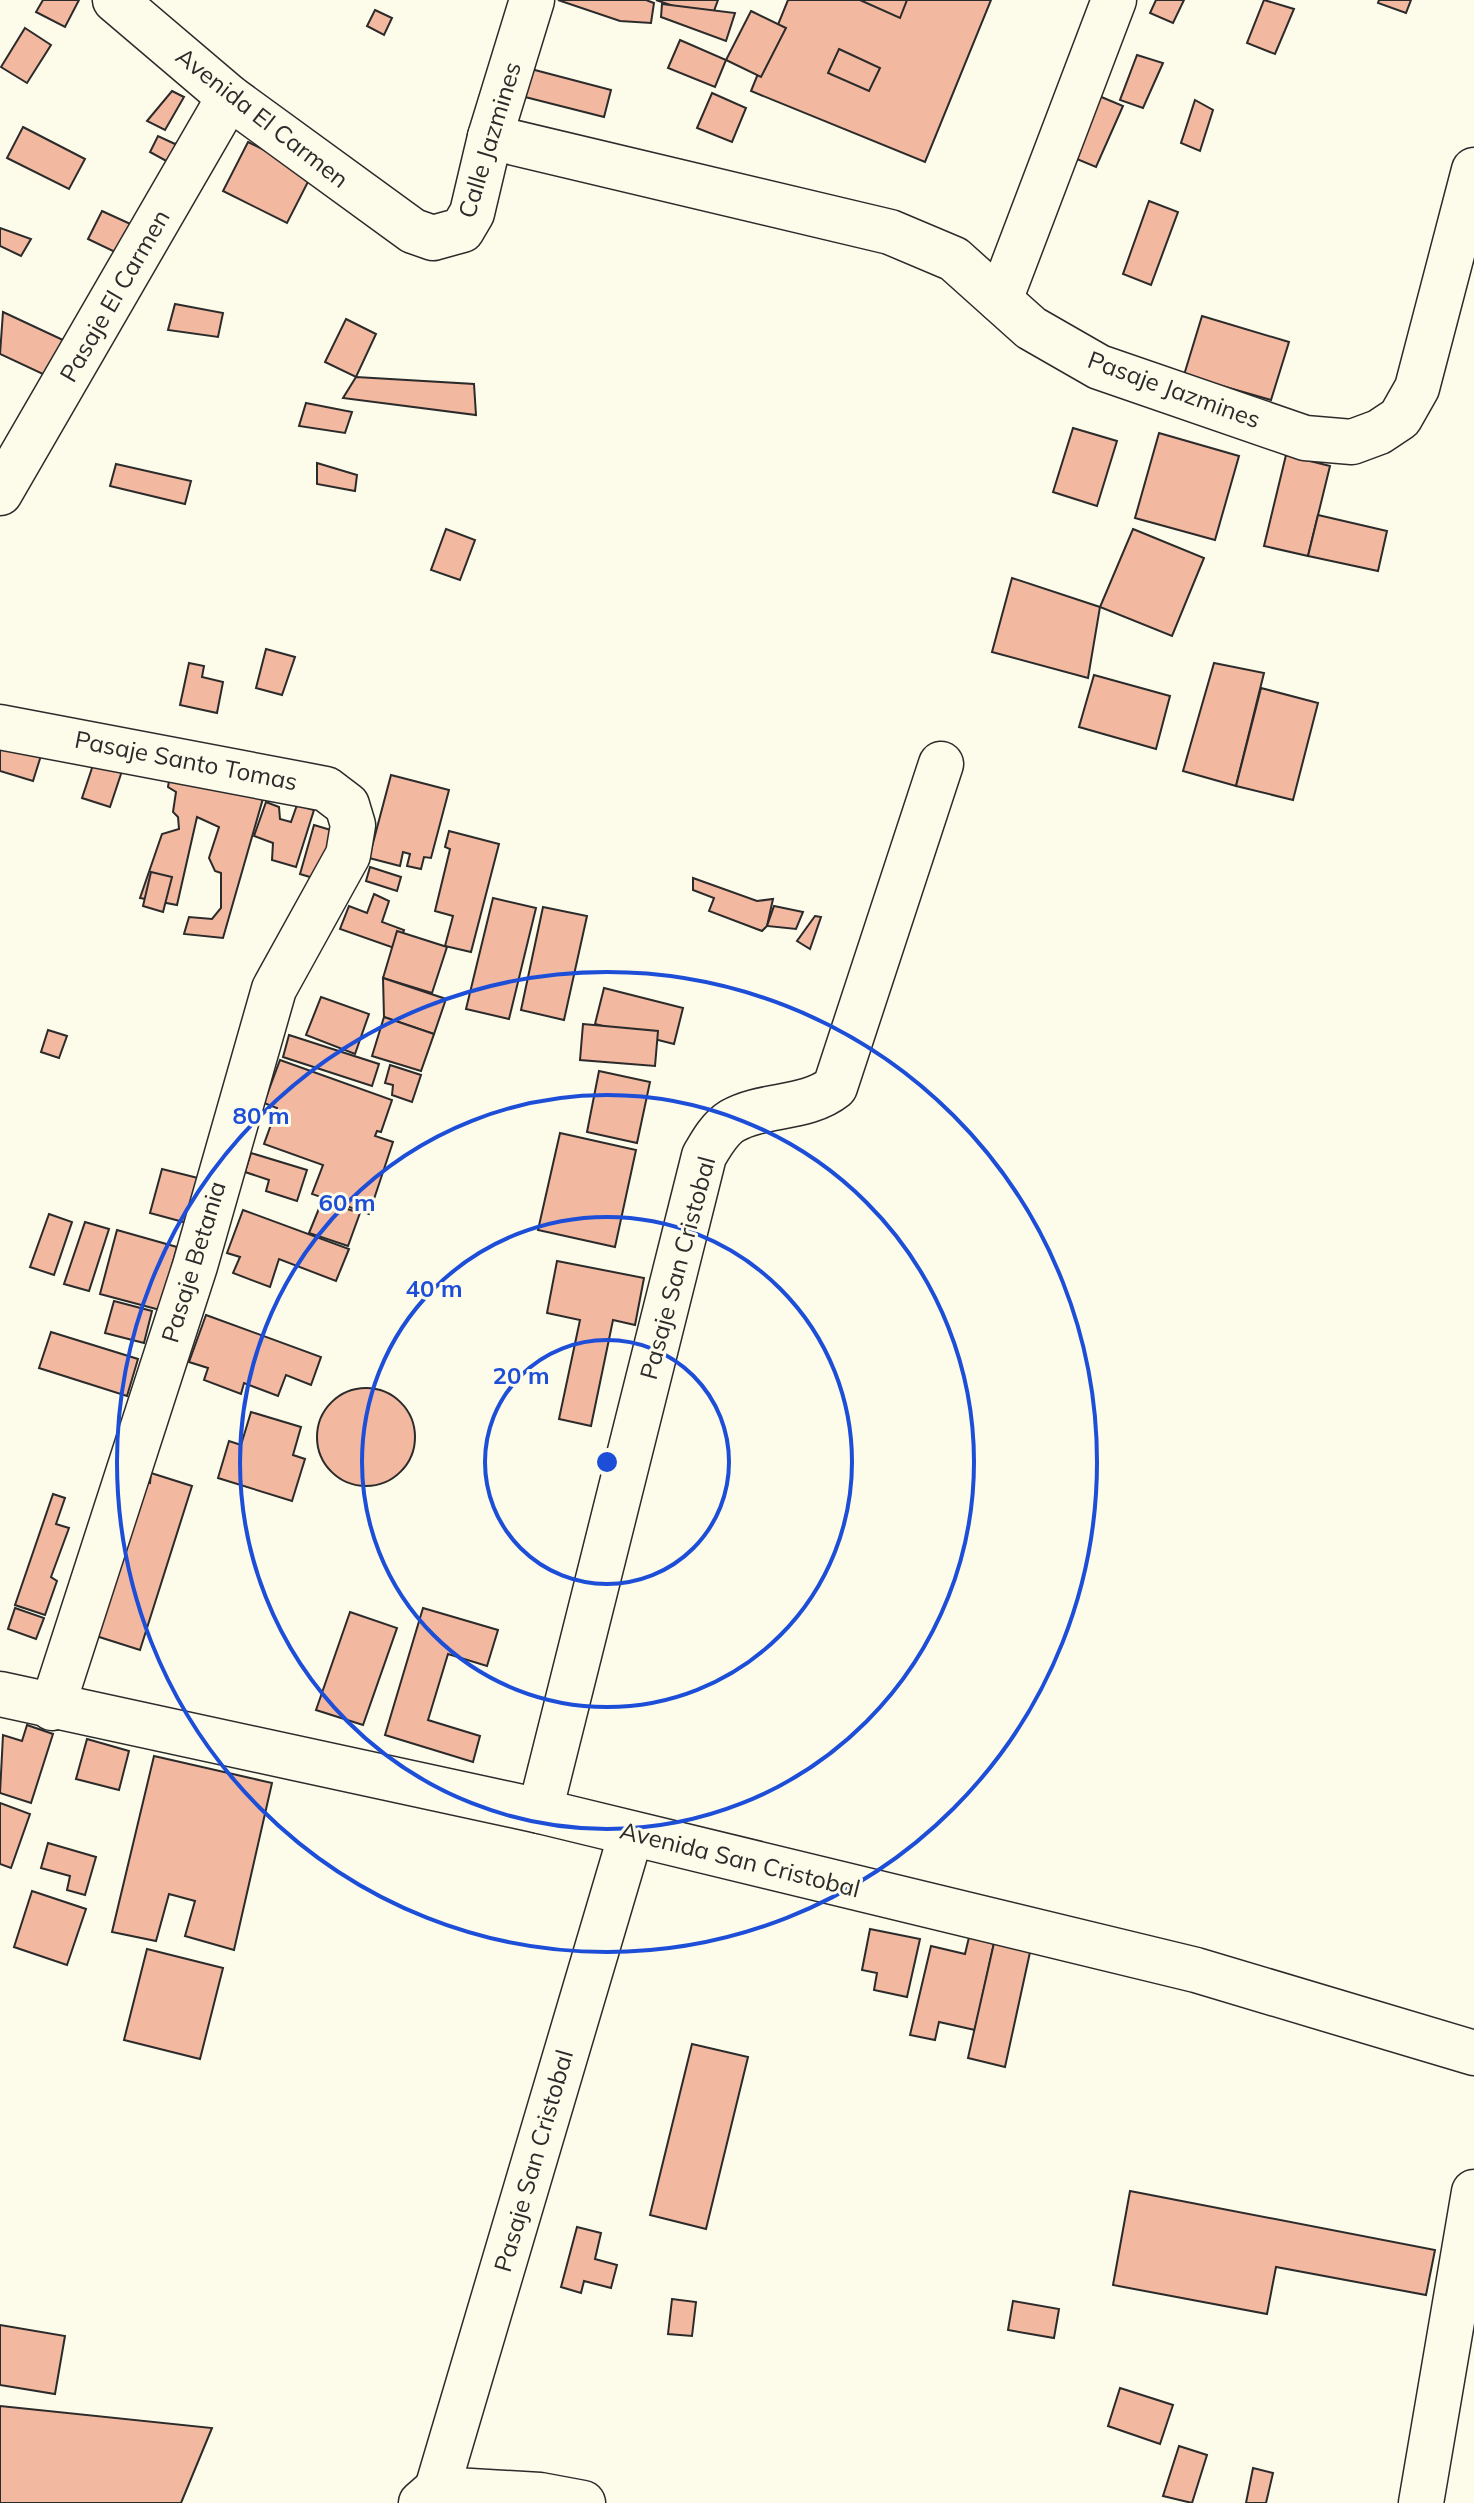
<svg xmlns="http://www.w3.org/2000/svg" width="1474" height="2503" font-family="Mulish,sans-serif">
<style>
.building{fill:#f2b8a0;stroke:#2b2b2b;stroke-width:2}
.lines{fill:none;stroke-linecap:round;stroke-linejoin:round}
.minor-casing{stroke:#2b2b2b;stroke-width:47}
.minor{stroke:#fdfbea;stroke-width:44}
.ring{fill:none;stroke:#1d4ed8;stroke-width:4}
.labels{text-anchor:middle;stroke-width:6;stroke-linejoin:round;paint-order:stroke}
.street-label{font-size:24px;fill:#2b2b2b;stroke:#fdfbea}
.centre{fill:#1d4ed8;stroke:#fdfbea;stroke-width:4}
.ring-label{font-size:24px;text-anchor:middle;font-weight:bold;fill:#1d4ed8;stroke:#fdfbea;stroke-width:6;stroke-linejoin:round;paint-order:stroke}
</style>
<rect width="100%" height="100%" fill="#fdfbea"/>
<g class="building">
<polygon points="43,0 79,0 65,27 36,12"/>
<polygon points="558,0 646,0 654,3 651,23 620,21"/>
<polygon points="656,0 718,0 711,19"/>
<polygon points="788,0 991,0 925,162 751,91"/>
<polygon points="860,0 907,0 900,18"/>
<polygon points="1156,0 1184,0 1173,23 1150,13"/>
<polygon points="1264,0 1294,9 1275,54 1247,43"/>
<polygon points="1379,0 1411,0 1406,13 1378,3"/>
<polygon points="662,4 735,13 726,41 661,17"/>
<polygon points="375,10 392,18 384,35 367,26"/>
<polygon points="751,11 786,28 761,77 726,60"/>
<polygon points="25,28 51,45 27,83 1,67"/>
<polygon points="680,40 726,60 715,87 668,68"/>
<polygon points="839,49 880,68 869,91 828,73"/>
<polygon points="1137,55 1163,63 1143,108 1120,100"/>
<polygon points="531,69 611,90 604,117 525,97"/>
<polygon points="172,91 184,97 165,130 147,121"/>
<polygon points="712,93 746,108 732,142 697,128"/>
<polygon points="1099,96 1123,106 1096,167 1072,157"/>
<polygon points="1195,100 1213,110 1200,151 1181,143"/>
<polygon points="202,125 179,168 150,152 158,136 175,144"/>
<polygon points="23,127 85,159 69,189 7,158"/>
<polygon points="248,142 312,174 287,223 223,191"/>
<polygon points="1149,201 1178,212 1151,285 1123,274"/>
<polygon points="102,211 148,232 134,261 88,239"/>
<polygon points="0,228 31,239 21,256 0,246"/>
<polygon points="175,304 223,313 218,337 168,330"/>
<polygon points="3,312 78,347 62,383 0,354"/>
<polygon points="1202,316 1289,342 1271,400 1184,375"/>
<polygon points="346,319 376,334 356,377 325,362"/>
<polygon points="356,377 474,384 476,415 343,398"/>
<polygon points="306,403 352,412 345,433 299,426"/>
<polygon points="1073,428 1117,441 1097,506 1053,492"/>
<polygon points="1159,433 1239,456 1215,540 1135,518"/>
<polygon points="1286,455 1330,466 1308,556 1264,546"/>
<polygon points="317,463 357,475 355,491 317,484"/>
<polygon points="116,464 191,481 185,504 110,486"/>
<polygon points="1318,515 1387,531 1378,571 1308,556"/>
<polygon points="446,529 475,540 460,580 431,570"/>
<polygon points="1133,529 1204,558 1172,636 1100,607"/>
<polygon points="1012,578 1100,607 1088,678 992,652"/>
<polygon points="266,649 295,657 282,695 256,688"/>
<polygon points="189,663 204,666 202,677 223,682 217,713 180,705"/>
<polygon points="1214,663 1264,673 1236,786 1183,771"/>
<polygon points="1094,675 1170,696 1156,749 1079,727"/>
<polygon points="1261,688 1318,703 1293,800 1236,786"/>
<polygon points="6,733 44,746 33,781 0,771 0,751"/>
<polygon points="94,762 122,771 110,807 82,798"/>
<polygon points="171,768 266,788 223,938 184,934 189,917 212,919 221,908 221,873 215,871 209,858 219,827 197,817 177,905 140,898 162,834 179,829 178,817 173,812 176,792 168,787"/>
<polygon points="391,775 449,790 431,858 424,857 421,869 407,866 410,854 403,852 400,866 369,858"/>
<polygon points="266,802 279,807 280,819 291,822 297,805 314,810 296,867 272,860 273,843 254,836"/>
<polygon points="314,825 344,834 330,883 300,874"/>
<polygon points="449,831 499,844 471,952 445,946 453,916 435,911 450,849 445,847"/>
<polygon points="370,867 401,877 397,891 366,881"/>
<polygon points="151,872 172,877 163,912 143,906"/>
<polygon points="693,878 757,901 773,899 767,926 762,931 709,911 714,898 693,890"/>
<polygon points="374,894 389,901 382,922 404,930 397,949 340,929 349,906 367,913"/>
<polygon points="493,898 536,908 509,1019 466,1009"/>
<polygon points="774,906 803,912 796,929 767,926"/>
<polygon points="543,907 587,916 564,1020 521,1010"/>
<polygon points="815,916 821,917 810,949 797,941"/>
<polygon points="397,931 447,947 432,993 383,978"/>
<polygon points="383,978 446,999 434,1034 384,1017"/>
<polygon points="604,988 683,1008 674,1044 595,1024"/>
<polygon points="321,997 369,1014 355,1054 306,1035"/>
<polygon points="384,1017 434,1034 421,1071 372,1056"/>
<polygon points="583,1024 658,1031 655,1066 580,1060"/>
<polygon points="48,1030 67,1036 59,1058 41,1052"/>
<polygon points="289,1035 379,1064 372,1086 283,1057"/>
<polygon points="280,1060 392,1100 381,1132 377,1131 375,1136 393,1142 369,1214 312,1194 323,1165 264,1144 277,1108 264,1103"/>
<polygon points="390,1065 421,1075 412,1102 392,1095 393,1085 385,1083"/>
<polygon points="599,1071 650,1082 637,1143 587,1132"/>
<polygon points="560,1133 636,1150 615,1247 538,1230"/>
<polygon points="251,1153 307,1170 297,1201 266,1191 269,1180 245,1172"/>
<polygon points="162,1169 198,1178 187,1223 150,1213"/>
<polygon points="322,1201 360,1213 348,1246 309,1233"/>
<polygon points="243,1210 349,1249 336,1281 279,1259 270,1287 233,1273 240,1257 227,1253"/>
<polygon points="49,1214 72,1222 54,1275 30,1267"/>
<polygon points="85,1222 109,1229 89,1291 64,1284"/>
<polygon points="117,1230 177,1247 160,1310 100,1294"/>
<polygon points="557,1261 644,1278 635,1325 613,1320 591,1426 559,1419 580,1320 547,1313"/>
<polygon points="114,1301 152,1311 144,1343 105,1333"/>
<polygon points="206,1315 321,1357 311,1385 286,1375 278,1396 244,1383 241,1394 204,1380 208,1368 189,1362"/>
<polygon points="51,1332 138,1359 127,1396 39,1368"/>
<circle cx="366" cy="1437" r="49"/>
<polygon points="251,1412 301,1427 293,1455 305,1459 292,1501 218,1478 229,1441 241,1445"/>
<polygon points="151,1473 192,1486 140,1650 93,1635 143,1481 150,1483"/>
<polygon points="53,1494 65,1498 56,1524 69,1528 51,1577 57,1581 45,1615 15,1605"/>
<polygon points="15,1608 44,1618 36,1639 8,1629"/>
<polygon points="423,1608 498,1630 487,1666 448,1654 428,1720 480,1736 473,1762 385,1735"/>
<polygon points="350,1612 397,1628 363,1725 316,1710"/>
<polygon points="27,1725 53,1734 31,1803 0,1793 3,1735 22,1741"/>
<polygon points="87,1739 129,1751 119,1790 76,1779"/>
<polygon points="154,1756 272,1783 234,1950 185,1936 195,1901 169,1894 156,1941 112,1932"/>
<polygon points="0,1803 30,1814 11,1868 0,1864"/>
<polygon points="48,1843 96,1857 85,1895 67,1890 70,1876 41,1868"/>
<polygon points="32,1891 86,1909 67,1965 14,1947"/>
<polygon points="870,1929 920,1939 907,1997 874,1990 877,1973 862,1970"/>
<polygon points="971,1929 996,1934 975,2030 939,2022 935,2040 910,2035 931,1946 965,1954"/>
<polygon points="996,1934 1032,1943 1005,2067 968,2058"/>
<polygon points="147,1949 223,1968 200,2059 124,2040"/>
<polygon points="692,2044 748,2057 706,2229 650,2215"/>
<polygon points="1130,2191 1435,2250 1426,2295 1276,2267 1267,2314 1113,2285"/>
<polygon points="577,2227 601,2233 595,2259 617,2265 611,2288 584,2281 581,2293 561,2287"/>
<polygon points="672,2299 696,2302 692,2336 668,2334"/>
<polygon points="1013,2301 1059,2309 1054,2338 1008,2330"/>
<polygon points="0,2325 65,2336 55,2394 0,2385"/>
<polygon points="1120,2388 1173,2405 1160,2444 1108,2426"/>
<polygon points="0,2406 212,2428 181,2503 0,2503"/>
<polygon points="1179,2446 1207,2455 1192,2503 1163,2496"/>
<polygon points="1253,2468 1273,2473 1266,2503 1246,2503"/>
</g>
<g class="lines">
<defs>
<g id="minor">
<polyline points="115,0 229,97 413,231 433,238 462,230 472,213 490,137 532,0"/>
<polyline points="490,137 890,232 954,259 1031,328 1099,367 1305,438 1352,442 1379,432 1400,418 1417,388 1474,170"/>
<polyline points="1000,300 1114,0"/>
<polyline points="0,493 229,97"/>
<polyline points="0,727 326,789 347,805 353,825 348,855 274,989 195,1266 52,1708"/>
<polyline points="0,1694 540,1811 1196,1970 1474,2053"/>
<path d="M 540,1811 L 704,1156 C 711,1144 719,1129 732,1121 C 764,1103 806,1110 835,1087 L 941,764"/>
<polyline points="437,2489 631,1834"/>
<polyline points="421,2503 437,2489 540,2495 583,2503"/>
<polyline points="1421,2503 1474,2192"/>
</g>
</defs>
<use href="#minor" class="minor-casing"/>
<use href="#minor" class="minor"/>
</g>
<g class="ring">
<circle cx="607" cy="1462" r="122"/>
<circle cx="607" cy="1462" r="245"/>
<circle cx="607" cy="1462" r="367"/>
<circle cx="607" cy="1462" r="490"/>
</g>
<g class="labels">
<g class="street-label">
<text transform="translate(262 118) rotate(38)" y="8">Avenida El Carmen</text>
<text transform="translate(490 140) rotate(-73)" y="8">Calle Jazmines</text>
<text transform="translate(115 296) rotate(-60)" y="8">Pasaje El Carmen</text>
<text transform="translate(1174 390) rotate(20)" y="8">Pasaje Jazmines</text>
<text transform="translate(186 761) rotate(11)" y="8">Pasaje Santo Tomas</text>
<text transform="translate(194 1262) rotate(-73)" y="8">Pasaje Betania</text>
<text transform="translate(678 1268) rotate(-75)" y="8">Pasaje San Cristobal</text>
<text transform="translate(740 1860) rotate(14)" y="8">Avenida San Cristobal</text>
<text transform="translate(534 2161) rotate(-74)" y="8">Pasaje San Cristobal</text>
</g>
</g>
<circle cx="607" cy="1462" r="12" class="centre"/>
<g class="ring-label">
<text x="261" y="1124">80 m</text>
<text x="347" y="1211">60 m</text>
<text x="434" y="1297">40 m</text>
<text x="521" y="1384">20 m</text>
</g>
</svg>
